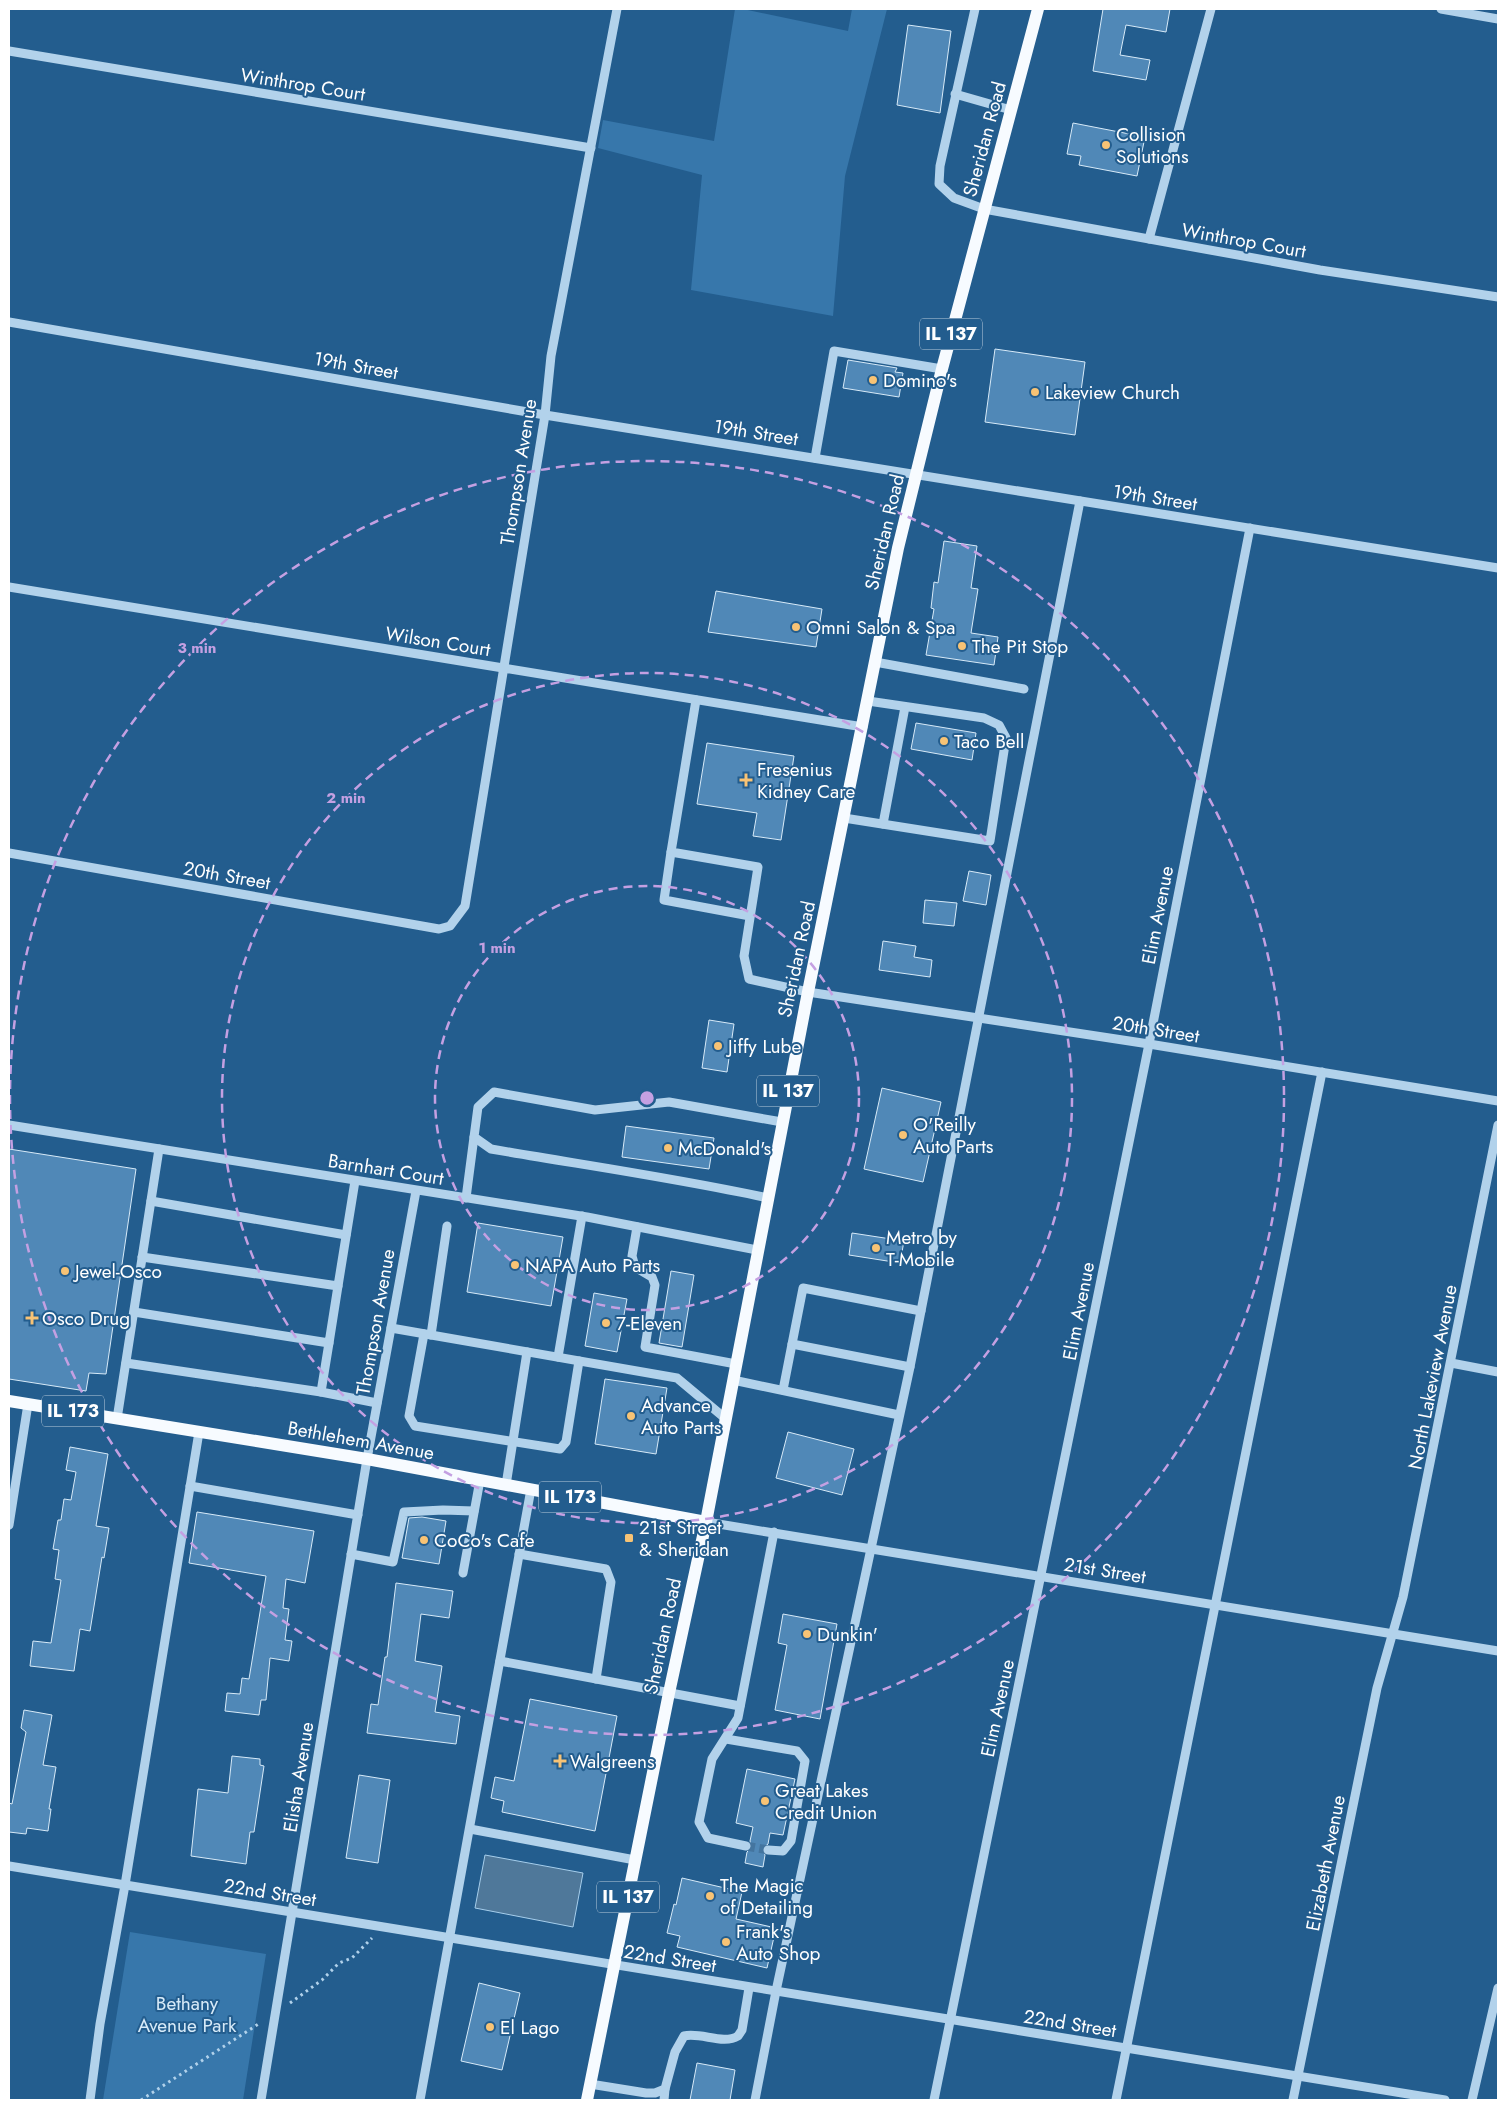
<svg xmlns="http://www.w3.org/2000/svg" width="1507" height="2109" font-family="Jost,sans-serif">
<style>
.green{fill:#3777ab}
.water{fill:#4f789a;stroke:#a6ceec}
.building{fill:#5088b7;stroke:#d7eaf8}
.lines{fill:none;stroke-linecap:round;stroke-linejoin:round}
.minor-tunnel{stroke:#44759f;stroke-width:9;stroke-dasharray:9 4.5;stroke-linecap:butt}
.path{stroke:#b2d2eb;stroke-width:3;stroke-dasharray:2.5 4;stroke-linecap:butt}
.minor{stroke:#b2d2eb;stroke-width:9}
.major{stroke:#f7fbff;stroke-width:12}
.ring{fill:none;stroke:#c4a0e2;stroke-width:2.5;stroke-dasharray:9 6}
.poi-dot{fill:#f7c375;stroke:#235d8e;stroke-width:2}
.labels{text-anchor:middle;stroke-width:4;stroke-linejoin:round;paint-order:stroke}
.shield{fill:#235d8e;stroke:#bdcedd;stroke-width:1}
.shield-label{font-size:18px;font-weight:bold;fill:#fff}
.street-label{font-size:19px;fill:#fff;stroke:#235d8e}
.poi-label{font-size:19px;fill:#fff;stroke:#235d8e;text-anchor:start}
.park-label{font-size:19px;fill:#d7eaf8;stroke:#235d8e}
.centre{fill:#c4a0e2;stroke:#235d8e;stroke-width:2.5}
.ring-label{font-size:15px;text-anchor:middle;font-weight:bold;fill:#c4a0e2;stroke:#235d8e;stroke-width:4;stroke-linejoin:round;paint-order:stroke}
</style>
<rect width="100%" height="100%" fill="#235d8e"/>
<g class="green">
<polygon points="735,9 743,9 848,31 852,9 887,9 845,176 833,316 691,290 702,175 598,148 603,120 714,141"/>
<polygon points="130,1932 266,1954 243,2100 103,2100"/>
</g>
<polygon class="water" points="485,1855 583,1873 573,1927 475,1908"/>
<g class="building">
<polygon points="1103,9 1170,9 1166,32 1126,25 1120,55 1150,60 1146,80 1093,71"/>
<polygon points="908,25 951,31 940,113 897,105"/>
<polygon points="1073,123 1145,137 1137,176 1079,165 1081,156 1067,154"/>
<polygon points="995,349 1085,362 1075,435 985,422"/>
<polygon points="848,360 897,368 895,372 903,373 899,397 843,388"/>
<polygon points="944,541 977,546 971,588 978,589 971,633 998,637 994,665 926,655 934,609 931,608 934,582 938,583"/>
<polygon points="716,591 822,609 816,647 708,632"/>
<polygon points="916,723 976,733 972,760 911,749"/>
<polygon points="707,743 794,756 781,840 753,836 757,813 697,804"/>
<polygon points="969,871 991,875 986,905 963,901"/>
<polygon points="925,900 957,903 954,926 923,923"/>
<polygon points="883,941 916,946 914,957 932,960 930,977 879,970"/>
<polygon points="709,1020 734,1024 727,1072 702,1068"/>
<polygon points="882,1088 941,1102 923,1182 864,1169"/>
<polygon points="626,1126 714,1138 709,1169 622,1157"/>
<polygon points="9,1149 136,1169 106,1374 89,1373 86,1391 9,1379"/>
<polygon points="478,1223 563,1237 551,1306 467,1292"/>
<polygon points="852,1233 904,1241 900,1263 849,1255"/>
<polygon points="671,1271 694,1275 682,1347 659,1343"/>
<polygon points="594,1293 627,1299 617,1352 585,1346"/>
<polygon points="605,1379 667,1388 656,1454 595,1444"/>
<polygon points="788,1432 854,1449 842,1495 776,1478"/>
<polygon points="70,1447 108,1454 96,1526 109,1528 104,1558 102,1557 90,1631 80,1629 74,1671 30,1666 33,1641 51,1643 61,1580 55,1579 59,1550 53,1549 58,1520 61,1520 64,1499 71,1500 76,1472 66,1470"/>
<polygon points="197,1512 314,1531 305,1583 286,1579 283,1608 289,1609 285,1640 292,1641 289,1661 270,1658 266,1700 261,1700 259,1715 225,1711 227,1693 240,1694 242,1678 249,1679 266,1576 189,1563"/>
<polygon points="422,1517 446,1521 439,1564 402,1558 409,1518"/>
<polygon points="396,1583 453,1591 449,1618 421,1614 415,1661 442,1666 435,1712 460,1716 456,1744 367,1733 371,1704 378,1705 385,1657 387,1657"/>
<polygon points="783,1614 837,1624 820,1719 775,1710 787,1645 778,1643"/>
<polygon points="530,1699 617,1716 595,1831 502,1812 504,1801 491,1798 495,1777 514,1781"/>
<polygon points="24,1710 52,1715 43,1765 56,1767 49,1809 51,1809 48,1831 27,1828 26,1834 9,1832 9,1803 12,1804 26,1732 21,1728"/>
<polygon points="232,1756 260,1759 260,1765 264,1766 254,1832 250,1832 246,1864 191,1856 198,1789 228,1793"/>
<polygon points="747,1769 795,1779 783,1835 770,1833 768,1844 762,1849 765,1855 763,1867 745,1863 747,1852 752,1847 750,1841 753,1827 736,1823"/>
<polygon points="359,1775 390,1780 378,1863 346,1858"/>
<polygon points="682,1878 742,1892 736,1919 776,1928 767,1968 677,1947 680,1936 667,1933 674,1904 676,1905"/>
<polygon points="479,1983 520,1993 502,2070 461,2061"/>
<polygon points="697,2063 735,2070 730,2100 690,2100"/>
</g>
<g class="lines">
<polyline class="minor-tunnel" points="746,1846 768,1850"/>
<g class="path">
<polyline points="290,2003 322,1980 339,1963 352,1958 372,1938"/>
<polyline points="141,2100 260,2023"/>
</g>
<g class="minor">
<polyline points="975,9 940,166 939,184 954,198 984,209 1320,270 1498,297"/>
<polyline points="1441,9 1498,19"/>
<polyline points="9,51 591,148"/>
<polyline points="955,94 1011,110"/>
<polyline points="1149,239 1211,9"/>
<polyline points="9,322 545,415 1498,568"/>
<polyline points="815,458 834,351 942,369"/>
<polyline points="9,587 863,727"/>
<polyline points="875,662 1024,689"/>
<polyline points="696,700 671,852 758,867 744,956 749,979 808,992 1149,1044 1498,1101"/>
<polyline points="844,818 990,841 1006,738 999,725 984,718 868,701"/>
<polyline points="883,824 905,707"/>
<polyline points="671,852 664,900 750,916"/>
<polyline points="9,853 439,929 450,926 465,906 545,415 551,356 617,9"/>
<polyline points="9,1125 587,1217 757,1250"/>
<polyline points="466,1198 474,1137"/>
<path d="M 768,1198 C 676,1178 583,1165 491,1149 L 474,1137 L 478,1107 L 494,1092 L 595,1110 L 669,1102 L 782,1122"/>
<polyline points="151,1201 346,1235"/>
<polyline points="637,1227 632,1256 635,1267 652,1277 655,1285 645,1347 736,1364"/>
<polyline points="142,1257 338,1286 355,1181"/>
<polyline points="134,1312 329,1343 338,1286"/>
<polyline points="391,1328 677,1378 726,1419"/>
<polyline points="424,1334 409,1416 415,1426 560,1449 566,1442 579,1361"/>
<polyline points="431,1335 447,1226"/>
<polyline points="329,1343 321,1392 377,1403"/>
<polyline points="792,1344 910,1367"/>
<polyline points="558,1357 582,1216"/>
<polyline points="126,1363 321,1392"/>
<polyline points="1451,1363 1498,1372"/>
<polyline points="733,1380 899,1415"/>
<polyline points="783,1390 803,1288 921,1311"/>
<polyline points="117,1419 159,1149"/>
<polyline points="506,1485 527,1352"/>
<polyline points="190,1486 358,1515"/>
<polyline points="706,1522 1498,1651"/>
<polyline points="9,1525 28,1404"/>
<polyline points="351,1554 393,1562 404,1512 443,1510 474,1511"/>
<polyline points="519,1554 606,1569 611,1582 596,1679"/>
<polyline points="463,1573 480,1480"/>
<polyline points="500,1661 740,1706"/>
<polyline points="726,1739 797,1751 805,1761 791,1841 783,1851 768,1850"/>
<polyline points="470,1829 635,1860"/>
<polyline points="746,1846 708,1838 699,1822 712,1759 738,1718 774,1532"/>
<polyline points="9,1866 1445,2100"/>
<path d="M 590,2084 L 646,2093 L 655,2093 L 665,2089 L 675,2052 L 684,2036 C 701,2032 723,2045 738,2036 L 742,2030 L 749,1988"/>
<polyline points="90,2100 100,2024 125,1885 199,1432"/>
<polyline points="261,2100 367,1459 416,1191"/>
<polyline points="420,2100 531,1489"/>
<polyline points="664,2100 665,2089"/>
<polyline points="755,2100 776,1991 910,1367 1080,501"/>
<polyline points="934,2100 1149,1044 1250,528"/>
<polyline points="1116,2100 1322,1072"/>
<polyline points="1293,2100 1377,1688 1403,1597 1498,1125"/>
<polyline points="1472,2100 1498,1988"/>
</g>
<g class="major">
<polyline points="9,1401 367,1459 706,1522"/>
<polyline points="587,2100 669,1693 706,1522 808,992 898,548 942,369 1038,9"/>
</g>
</g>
<g class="ring">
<circle cx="647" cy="1098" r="212"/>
<circle cx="647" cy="1098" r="425"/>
<circle cx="647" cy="1098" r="637"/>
</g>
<g class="poi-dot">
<circle cx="1106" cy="145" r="5"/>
<circle cx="873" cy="380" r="5"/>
<circle cx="1035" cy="392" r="5"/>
<circle cx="796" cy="627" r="5"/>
<circle cx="962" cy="646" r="5"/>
<circle cx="944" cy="741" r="5"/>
<path d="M743.5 772.5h5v5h5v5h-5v5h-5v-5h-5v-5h5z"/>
<circle cx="718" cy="1046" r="5"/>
<circle cx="903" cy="1135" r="5"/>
<circle cx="668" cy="1148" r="5"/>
<circle cx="876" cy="1248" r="5"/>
<circle cx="515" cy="1265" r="5"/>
<circle cx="65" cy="1271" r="5"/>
<path d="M29.5 1310.5h5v5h5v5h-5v5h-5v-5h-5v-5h5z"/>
<circle cx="606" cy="1323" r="5"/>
<circle cx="631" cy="1416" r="5"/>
<rect x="624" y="1533" width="10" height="10" rx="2.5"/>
<circle cx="424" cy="1540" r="5"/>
<circle cx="807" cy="1634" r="5"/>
<path d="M557.5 1753.5h5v5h5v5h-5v5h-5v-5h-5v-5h5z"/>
<circle cx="765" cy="1801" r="5"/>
<circle cx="710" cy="1896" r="5"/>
<circle cx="726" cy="1942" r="5"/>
<circle cx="490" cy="2027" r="5"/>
</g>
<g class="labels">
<g class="shield">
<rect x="920" y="318.5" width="62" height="31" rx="4"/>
<rect x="757" y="1075.5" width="62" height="31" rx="4"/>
<rect x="42" y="1395.5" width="62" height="31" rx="4"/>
<rect x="539" y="1481.5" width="62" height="31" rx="4"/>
<rect x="597" y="1881.5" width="62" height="31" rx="4"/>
</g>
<g class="shield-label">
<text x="951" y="340">IL 137</text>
<text x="788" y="1097">IL 137</text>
<text x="73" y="1417">IL 173</text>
<text x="570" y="1503">IL 173</text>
<text x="628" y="1903">IL 137</text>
</g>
<g class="street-label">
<text transform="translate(303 84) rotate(9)" y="7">Winthrop Court</text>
<text transform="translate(984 139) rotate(-75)" y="7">Sheridan Road</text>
<text transform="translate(1244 240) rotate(10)" y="7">Winthrop Court</text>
<text transform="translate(356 365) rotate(10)" y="7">19th Street</text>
<text transform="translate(756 432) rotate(9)" y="7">19th Street</text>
<text transform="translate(518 472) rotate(-81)" y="7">Thompson Avenue</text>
<text transform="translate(1155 497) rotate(9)" y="7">19th Street</text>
<text transform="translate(884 532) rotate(-77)" y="7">Sheridan Road</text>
<text transform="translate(438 641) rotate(9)" y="7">Wilson Court</text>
<text transform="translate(227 875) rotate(10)" y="7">20th Street</text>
<text transform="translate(1157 915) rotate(-79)" y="7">Elim Avenue</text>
<text transform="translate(796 959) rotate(-78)" y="7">Sheridan Road</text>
<text transform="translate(1156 1029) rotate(9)" y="7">20th Street</text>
<text transform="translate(386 1169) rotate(9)" y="7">Barnhart Court</text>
<text transform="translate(1078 1311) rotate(-79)" y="7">Elim Avenue</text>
<text transform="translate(375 1322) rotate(-80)" y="7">Thompson Avenue</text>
<text transform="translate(1432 1377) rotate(-79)" y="7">North Lakeview Avenue</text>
<text transform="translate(361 1440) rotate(10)" y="7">Bethlehem Avenue</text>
<text transform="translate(1105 1570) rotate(9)" y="7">21st Street</text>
<text transform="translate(662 1636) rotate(-78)" y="7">Sheridan Road</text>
<text transform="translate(997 1708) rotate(-78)" y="7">Elim Avenue</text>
<text transform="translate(298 1777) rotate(-81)" y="7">Elisha Avenue</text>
<text transform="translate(1325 1863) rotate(-79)" y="7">Elizabeth Avenue</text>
<text transform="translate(270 1892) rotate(9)" y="7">22nd Street</text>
<text transform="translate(670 1958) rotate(9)" y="7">22nd Street</text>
<text transform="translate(1070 2023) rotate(9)" y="7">22nd Street</text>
</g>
<g class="poi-label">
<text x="1116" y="141">Collision<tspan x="1116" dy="22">Solutions</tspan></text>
<text x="883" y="387">Domino's</text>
<text x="1045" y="399">Lakeview Church</text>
<text x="806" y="634">Omni Salon &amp; Spa</text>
<text x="972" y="653">The Pit Stop</text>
<text x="954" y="748">Taco Bell</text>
<text x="757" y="776">Fresenius<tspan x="757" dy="22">Kidney Care</tspan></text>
<text x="728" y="1053">Jiffy Lube</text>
<text x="913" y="1131">O'Reilly<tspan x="913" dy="22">Auto Parts</tspan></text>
<text x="678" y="1155">McDonald's</text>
<text x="886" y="1244">Metro by<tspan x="886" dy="22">T-Mobile</tspan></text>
<text x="525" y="1272">NAPA Auto Parts</text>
<text x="75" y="1278">Jewel-Osco</text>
<text x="42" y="1325">Osco Drug</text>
<text x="616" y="1330">7-Eleven</text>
<text x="641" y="1412">Advance<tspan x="641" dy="22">Auto Parts</tspan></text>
<text x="639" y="1534">21st Street<tspan x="639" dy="22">&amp; Sheridan</tspan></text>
<text x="434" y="1547">CoCo's Cafe</text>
<text x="817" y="1641">Dunkin'</text>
<text x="570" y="1768">Walgreens</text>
<text x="775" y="1797">Great Lakes<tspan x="775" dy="22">Credit Union</tspan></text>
<text x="720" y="1892">The Magic<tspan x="720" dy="22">of Detailing</tspan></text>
<text x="736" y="1938">Frank's<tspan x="736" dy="22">Auto Shop</tspan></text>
<text x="500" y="2034">El Lago</text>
</g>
<g class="park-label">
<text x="187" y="2010">Bethany<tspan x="187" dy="22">Avenue Park</tspan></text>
</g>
</g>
<circle cx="647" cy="1098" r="8" class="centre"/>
<g class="ring-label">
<text x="197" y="653">3 min</text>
<text x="346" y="803">2 min</text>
<text x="497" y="953">1 min</text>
</g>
<rect width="1507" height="2109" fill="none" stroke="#ffffff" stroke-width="20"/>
</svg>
